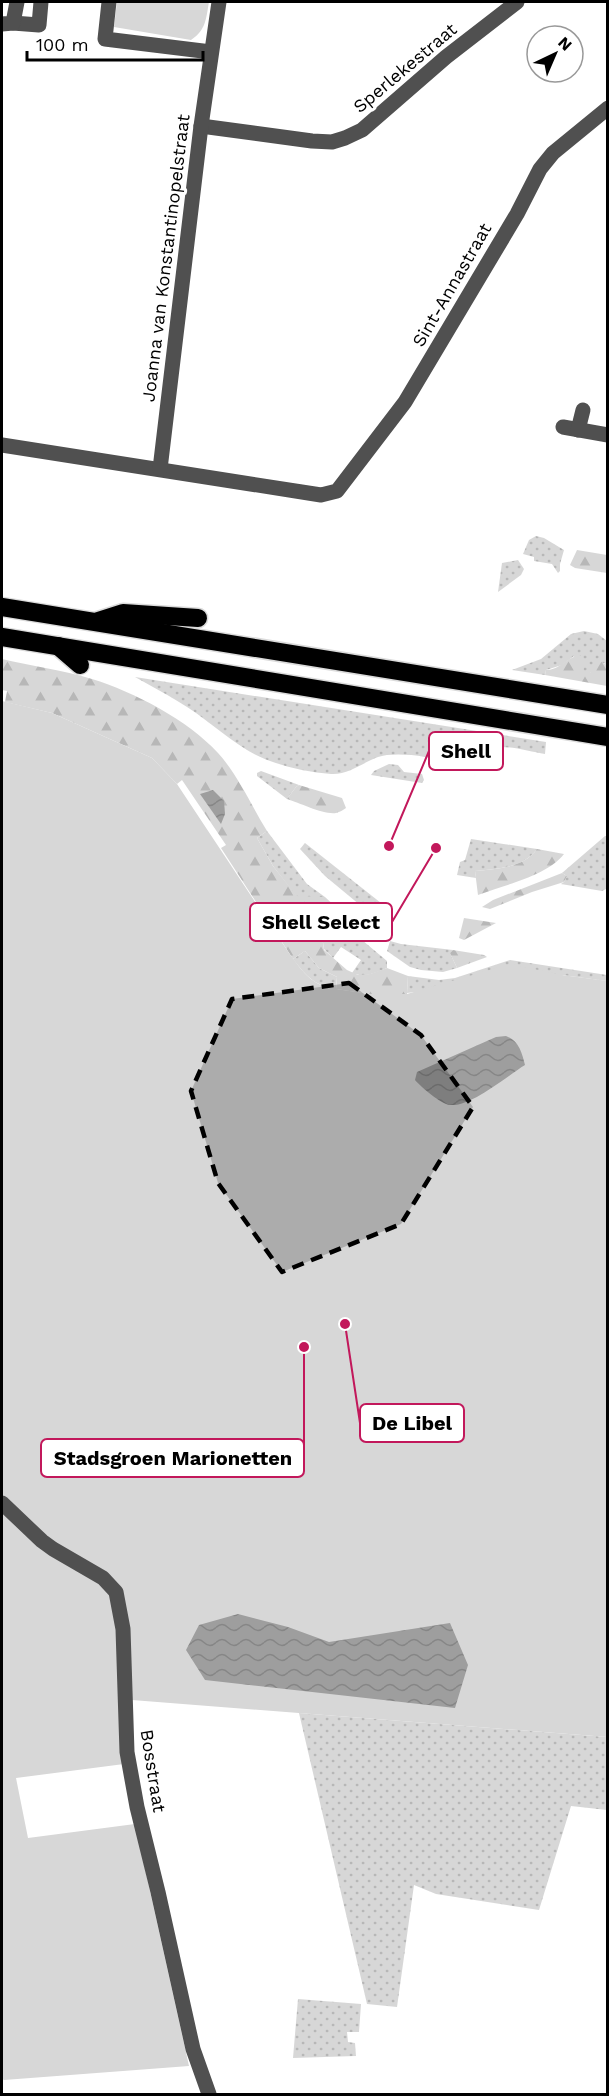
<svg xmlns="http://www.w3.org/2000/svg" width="609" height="2096" font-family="'Work Sans',sans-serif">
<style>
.grass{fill:url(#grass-dots)}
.forest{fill:url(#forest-firs)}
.green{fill:#d7d7d7}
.water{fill:url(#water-waves)}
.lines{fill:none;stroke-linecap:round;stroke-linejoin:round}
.highway-casing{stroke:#dbdbdb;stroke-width:21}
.minor{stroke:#505050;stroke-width:15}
.highway{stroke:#000;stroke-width:18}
.marked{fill:#000;fill-opacity:0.2;stroke:#000;stroke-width:4.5;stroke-dasharray:12 8;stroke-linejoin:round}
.labels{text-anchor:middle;stroke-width:6;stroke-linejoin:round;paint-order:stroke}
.street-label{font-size:18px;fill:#000;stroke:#fff}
.leader{fill:none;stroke:#c2185b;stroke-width:2}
.callout-dot{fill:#c2185b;stroke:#fff;stroke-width:2}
.callout{fill:#fff;stroke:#c2185b;stroke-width:2}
.callout-label{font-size:20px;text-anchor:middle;font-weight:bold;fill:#000}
</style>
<defs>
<pattern id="grass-dots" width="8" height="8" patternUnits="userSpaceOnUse" patternTransform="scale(1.5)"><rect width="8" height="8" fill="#d7d7d7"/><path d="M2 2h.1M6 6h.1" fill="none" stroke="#b7b7b7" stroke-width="1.8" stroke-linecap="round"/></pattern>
<pattern id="forest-firs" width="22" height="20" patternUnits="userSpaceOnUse" patternTransform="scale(1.5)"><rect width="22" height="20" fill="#d7d7d7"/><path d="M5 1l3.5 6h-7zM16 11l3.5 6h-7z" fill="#b7b7b7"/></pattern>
<pattern id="water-waves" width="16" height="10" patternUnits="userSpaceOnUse" patternTransform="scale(1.5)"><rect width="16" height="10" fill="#9e9e9e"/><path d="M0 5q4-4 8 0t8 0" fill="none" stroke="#868686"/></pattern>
</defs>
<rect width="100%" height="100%" fill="#fff"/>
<g class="grass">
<polygon points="536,536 544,538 564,550 560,564 560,571 558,573 552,564 534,561 534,557 523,554 529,540"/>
<polygon points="518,560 524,569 521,575 498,592 502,563"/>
<polygon points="584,631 598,634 607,641 607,665 604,663 590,673 582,673 574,656 562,665 546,670 545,675 512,670 541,659 571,634"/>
<path d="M 135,677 L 546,742 L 545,754 C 525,751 498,741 479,752 C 471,757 466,766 457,770 C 444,756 395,751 378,757 C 362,763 348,775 331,774 C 303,772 270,764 247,750 C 223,735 203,716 179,702 C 165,693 149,685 135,677 Z"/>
<polygon points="389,764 398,765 404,772 422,774 424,780 422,783 371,775 374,771"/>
<polygon points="261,771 299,785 296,787 287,799 257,776 257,773"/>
<polygon points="267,831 307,884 325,897 297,897 273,866 257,838"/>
<polygon points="605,836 607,836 606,889 602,891 561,884 564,882 567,876 562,873"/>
<path d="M 471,839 L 537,849 C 523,868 497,869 475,871 L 476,878 L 457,875 L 460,862 L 465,860 Z"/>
<polygon points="305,843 381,903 382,909 379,913 372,915 325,876 300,849"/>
<path d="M 327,935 L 335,936 L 341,941 L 352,939 L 356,935 L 387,961 L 387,968 C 376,973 363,978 352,973 L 361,960 L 341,947 L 333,958 L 324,949 L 322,936 Z"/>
<polygon points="390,941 401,944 453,950 450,953 457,968 443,972 421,970 410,967 387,951"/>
<path d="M 305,951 L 319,968 L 337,977 L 336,987 C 316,989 304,973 293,959 Z"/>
<polygon points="510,960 607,975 607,981 562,975 407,993 408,976 439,980 455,978"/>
<polygon points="299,1713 607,1737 607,1810 571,1806 539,1910 436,1894 414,1885 397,2007 367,2004"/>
<polygon points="298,1999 361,2004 359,2032 347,2032 348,2042 355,2043 356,2056 293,2058"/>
</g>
<g class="forest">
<polygon points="577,550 607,555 607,573 575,568 570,565"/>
<path d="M 580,655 L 585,660 L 583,673 L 590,673 L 598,660 L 607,665 L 607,686 L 545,675 L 546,670 C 560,670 567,657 580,655 Z"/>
<path d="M 2,659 C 31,666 62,670 92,679 C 134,692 188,720 218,753 C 238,775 251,805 267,831 L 257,838 L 273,866 L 297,896 L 325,897 L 353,923 L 356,935 L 347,943 L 335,936 L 322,936 L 324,950 L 347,970 L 358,975 L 370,974 L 387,968 L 408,976 L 407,994 L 370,994 L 336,989 L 337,977 L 319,968 L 305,951 L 293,959 L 221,848 L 226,845 L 182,780 L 177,784 L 152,758 L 52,713 L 5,702 L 7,691 L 2,690 Z"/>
<path d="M 299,785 L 342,798 L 346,808 C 343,810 340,812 336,813 C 324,815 300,803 287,799 L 296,787 Z"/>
<path d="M 537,849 L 564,854 C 547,876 504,885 478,895 L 475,871 C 497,869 523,868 537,849 Z"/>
<polygon points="562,873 567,876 564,882 532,892 490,909 482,907 493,900"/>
<polygon points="464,918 496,923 464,940 459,938"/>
<polygon points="453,950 484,955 487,957 457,968 450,953"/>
</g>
<g class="green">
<path d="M 117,2 L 209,2 C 206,19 206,30 191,40 L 114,27 Z"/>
<path d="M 2,701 L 52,713 L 152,758 L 177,784 L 289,953 C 301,969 313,989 336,987 L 336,989 L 370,994 L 407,994 L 510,964 L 562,975 L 608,981 L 607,1737 L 132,1700 L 124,1764 L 16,1778 L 28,1838 L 135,1824 L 189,2066 L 4,2080 L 2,2079 Z"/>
</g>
<g class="water">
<polygon points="213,790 224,801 225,814 221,824 200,794"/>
<path d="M 506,1036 C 519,1041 522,1053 525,1065 C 507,1076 471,1107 450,1105 C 441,1104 421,1087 415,1080 L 417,1072 L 496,1037 Z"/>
<polygon points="238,1614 288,1627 329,1642 450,1623 468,1665 455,1708 205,1680 186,1650 199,1625"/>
</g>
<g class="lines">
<defs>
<g id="highway">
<polyline points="2,607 608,705"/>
<polyline points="98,621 123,613 198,618"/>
<polyline points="2,637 608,737"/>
<polyline points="58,646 80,665"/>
</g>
</defs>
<use href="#highway" class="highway-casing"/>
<g class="minor">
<polyline points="109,2 105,39 211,52"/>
<polyline points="13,23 39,25 41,2"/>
<polyline points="2,24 13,23 17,2"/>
<polyline points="201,126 312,141 332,142 345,138 362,130 446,57 517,2"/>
<polyline points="563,427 608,435"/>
<polyline points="578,430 583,410"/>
<polyline points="2,445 321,495 337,491 405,402 517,214 540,169 553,153 608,108"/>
<polyline points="160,469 201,126 219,2"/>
<polyline points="2,1503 42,1541 53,1549 103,1578 116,1592 123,1629 127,1752 137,1807 158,1892 193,2049 209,2094"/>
</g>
<use href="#highway" class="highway"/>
</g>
<path class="marked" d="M 349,983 L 421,1035 L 473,1107 L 401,1224 L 282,1272 L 218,1183 L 191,1091 L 232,999 Z"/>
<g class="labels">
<g class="street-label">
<text transform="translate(405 68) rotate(-40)" y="6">Sperlekestraat</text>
<text transform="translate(166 258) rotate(-83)" y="6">Joanna van Konstantinopelstraat</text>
<text transform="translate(452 285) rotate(-60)" y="6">Sint-Annastraat</text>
<text transform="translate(153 1771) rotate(81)" y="6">Bosstraat</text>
</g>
</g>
<path class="leader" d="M389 846L429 751M436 848L392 922M345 1324L360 1423M304 1347L304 1458"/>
<g class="callout-dot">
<circle cx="389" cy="846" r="6"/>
<circle cx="436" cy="848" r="6"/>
<circle cx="345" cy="1324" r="6"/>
<circle cx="304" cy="1347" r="6"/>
</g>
<g class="callout">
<rect x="429" y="732" width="74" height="38" rx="6"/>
<rect x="250" y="903" width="142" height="38" rx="6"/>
<rect x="360" y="1404" width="104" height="38" rx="6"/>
<rect x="41" y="1439" width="263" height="38" rx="6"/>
</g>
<g class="callout-label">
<text x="466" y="758">Shell</text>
<text x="321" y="929">Shell Select</text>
<text x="412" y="1430">De Libel</text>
<text x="173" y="1465">Stadsgroen Marionetten</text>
</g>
<rect width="609" height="2096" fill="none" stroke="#000000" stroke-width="6"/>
<g transform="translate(555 54) rotate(44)"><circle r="28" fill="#ffffff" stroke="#999999" stroke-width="1.5"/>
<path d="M0-4.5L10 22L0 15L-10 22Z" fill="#000000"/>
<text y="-9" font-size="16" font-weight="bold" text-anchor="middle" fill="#000000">N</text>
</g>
<path d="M27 51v9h176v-9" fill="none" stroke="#000000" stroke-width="3"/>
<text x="36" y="51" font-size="18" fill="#000000" stroke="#ffffff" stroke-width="4.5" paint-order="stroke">100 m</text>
</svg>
